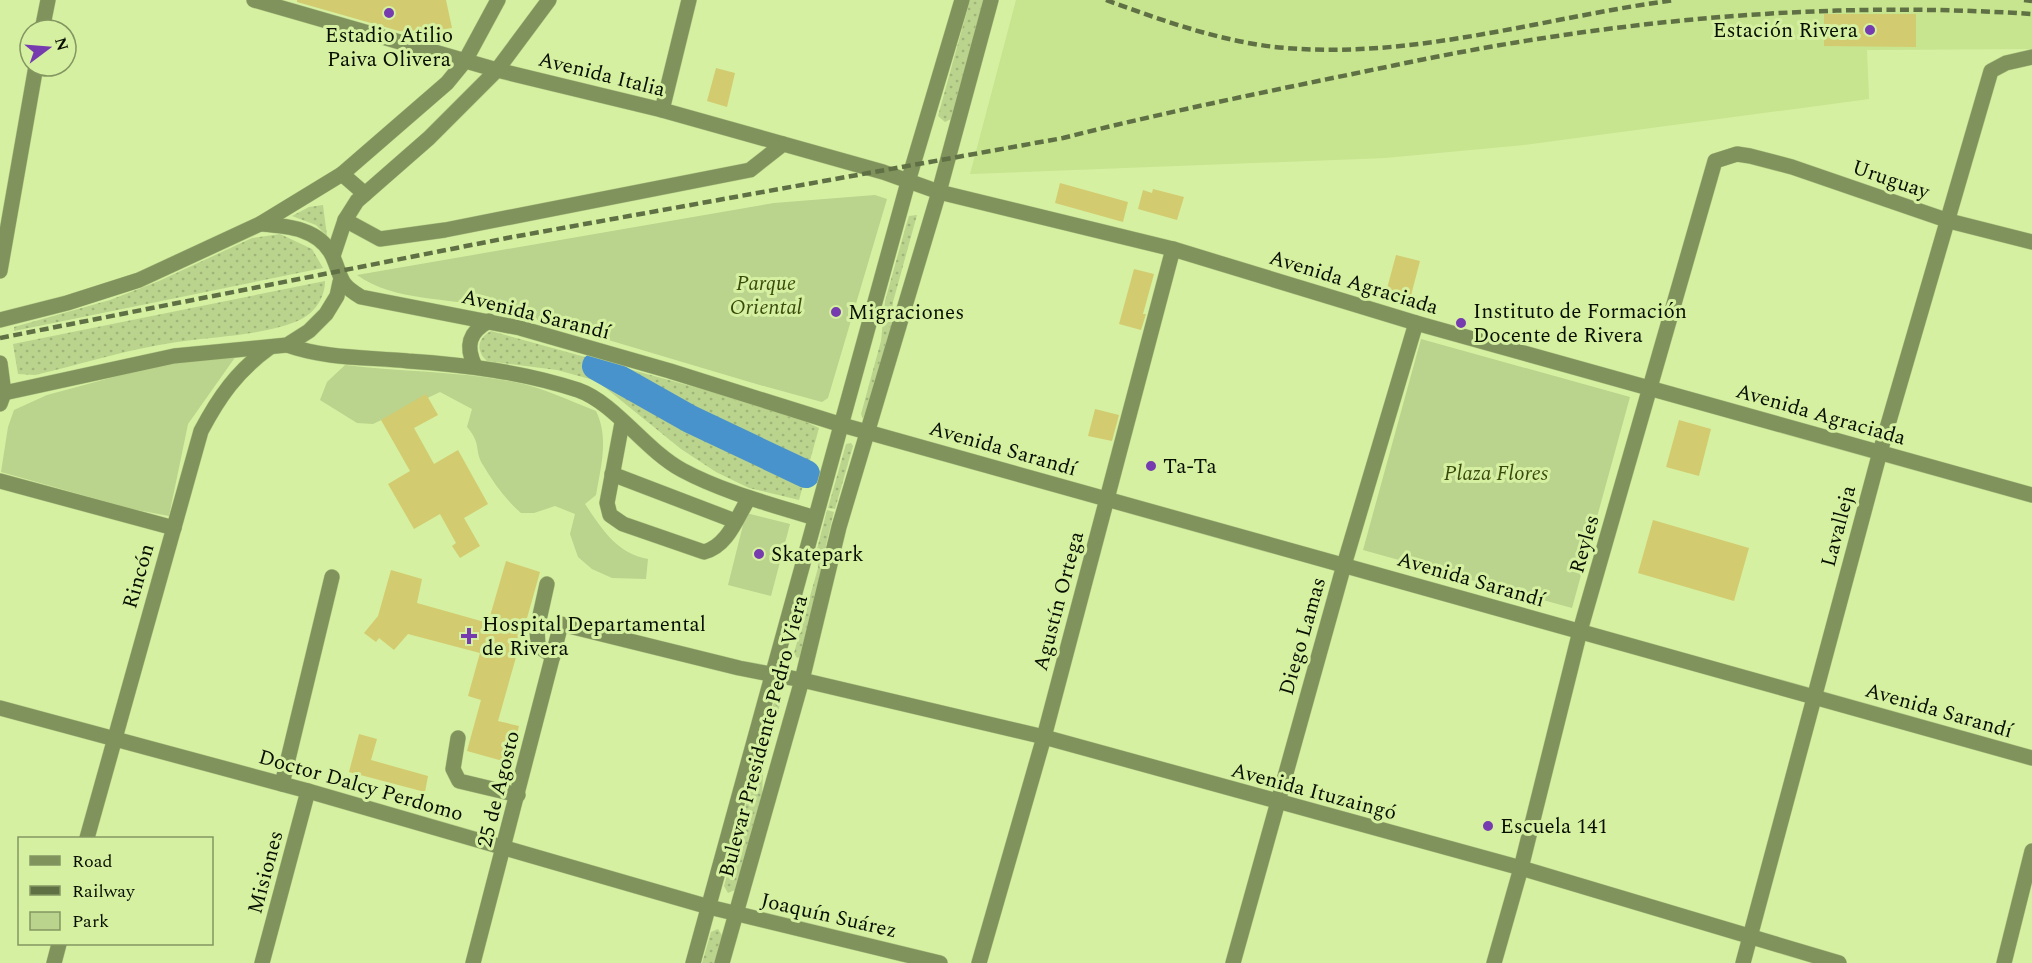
<svg xmlns="http://www.w3.org/2000/svg" width="2032" height="963" font-family="Spectral,serif">
<style>
.built{fill:#c7e48f}
.grass{fill:url(#grass-dots)}
.green{fill:#bad38d}
.lines{fill:none;stroke-linecap:round;stroke-linejoin:round}
.river{stroke:#4893cc;stroke-width:28}
.building{fill:#d3cb6f}
.minor-casing{stroke:#b4cc87;stroke-width:16}
.minor{stroke:#80935d;stroke-width:15}
.rail{stroke:#607045;stroke-width:4.5;stroke-dasharray:9 4.5;stroke-linecap:butt}
.poi-dot{fill:#773bb0;stroke:#d5f0a1;stroke-width:2}
.labels{text-anchor:middle;stroke-width:6;stroke-linejoin:round;paint-order:stroke}
.poi-label{font-size:21px;fill:#080f00;stroke:#d5f0a1;text-anchor:start}
.street-label{font-size:21px;fill:#080f00;stroke:#d5f0a1}
.park-label{font-size:21px;font-style:italic;fill:#3a4a0c;stroke:#d5f0a1}
</style>
<defs>
<pattern id="grass-dots" width="8" height="8" patternUnits="userSpaceOnUse" patternTransform="scale(1.5)"><rect width="8" height="8" fill="#bad38d"/><path d="M2 2h.1M6 6h.1" fill="none" stroke="#9eb478" stroke-width="1.8" stroke-linecap="round"/></pattern>
</defs>
<rect width="100%" height="100%" fill="#d5f0a1"/>
<polygon class="built" points="1016,0 2032,0 2032,49 1867,50 1869,99 1524,145 1385,158 970,174"/>
<g class="grass">
<polygon points="970,0 984,0 951,119 945,122 938,116"/>
<polygon points="323,205 327,236 316,225 292,216 309,207"/>
<polygon points="917,215 893,302 891,334 863,419 861,414 881,341 885,301 907,222 909,216"/>
<polygon points="280,234 312,249 323,268 14,331 14,327 110,300 159,281 252,238"/>
<path d="M 325,281 C 325,300 312,316 295,322 C 258,336 215,336 177,342 C 129,349 82,364 35,375 L 18,374 L 13,344 Z"/>
<path d="M 491,331 L 788,413 L 819,428 L 799,500 L 749,488 L 716,472 L 681,449 L 597,381 L 557,370 L 487,361 C 475,350 478,338 491,331 Z"/>
<polygon points="851,443 853,446 835,509 828,508 846,444"/>
<polygon points="827,510 834,512 826,545 825,568 802,656 797,658 794,653 818,568 817,549"/>
<polygon points="779,693 782,697 763,769 762,800 737,889 728,893 724,886 772,707"/>
<polygon points="718,929 723,937 715,963 702,963 711,932"/>
</g>
<g class="green">
<path d="M 875,195 L 887,199 L 828,398 L 822,402 C 711,373 603,336 492,308 C 448,297 395,302 357,275 L 774,203 Z"/>
<polygon points="1421,339 1630,397 1572,608 1363,550"/>
<polygon points="236,356 188,424 169,516 132,509 1,472 8,427 14,410 47,395 177,360"/>
<path d="M 345,365 C 401,372 459,371 514,382 C 542,387 570,401 596,411 C 609,438 601,466 596,495 L 585,504 C 602,529 616,553 648,559 L 646,579 L 612,578 L 592,569 L 578,557 L 570,534 L 575,514 L 555,506 L 534,513 L 521,513 C 506,500 493,482 483,465 C 474,451 482,444 467,427 L 472,409 L 440,392 L 373,424 L 357,423 L 320,400 L 327,382 Z"/>
<polygon points="746,513 790,524 771,596 728,585"/>
</g>
<g class="lines">
<polyline class="river" points="596,366 690,419 806,474"/>
</g>
<g class="building">
<polygon points="297,0 446,0 452,28 417,33 399,31 297,2"/>
<polygon points="1824,14 1916,14 1916,47 1824,46"/>
<polygon points="716,68 735,73 727,107 707,101"/>
<polygon points="1060,183 1128,202 1123,222 1055,203"/>
<polygon points="1153,189 1184,197 1177,220 1138,209 1143,190 1152,193"/>
<polygon points="1396,255 1420,261 1409,303 1385,296"/>
<polygon points="1134,269 1154,274 1143,314 1146,314 1141,330 1119,324"/>
<polygon points="426,394 438,415 414,428 434,464 458,450 488,504 464,518 480,546 460,558 452,546 456,543 440,514 414,529 388,484 410,471 381,420"/>
<polygon points="1095,409 1119,415 1112,441 1088,436"/>
<polygon points="1679,420 1711,429 1699,476 1666,467"/>
<polygon points="1653,520 1749,548 1734,601 1638,573"/>
<polygon points="506,561 540,572 498,721 519,726 510,763 467,751 481,700 468,696 480,653 408,634 394,650 379,638 376,642 364,633 378,616 391,570 422,579 417,603 488,623"/>
<polygon points="359,734 377,739 371,760 428,776 425,792 349,772"/>
</g>
<g class="lines">
<defs>
<g id="minor">
<polyline points="254,0 497,70 662,110 883,172 939,192 1173,249 1416,323 2032,495"/>
<polyline points="42,30 48,0"/>
<polyline points="662,110 689,0"/>
<polyline points="342,174 365,194"/>
<polyline points="345,220 380,239 445,230 750,170 783,144"/>
<path d="M 260,224 C 287,226 320,228 333,257 C 343,280 338,283 361,297 L 520,328 L 670,371 L 842,425 L 2032,758"/>
<polyline points="333,256 345,220 357,201 429,138 497,70 549,0"/>
<polyline points="0,271 36,66"/>
<polyline points="0,320 67,303 139,280 260,224 342,174 447,83 465,61 498,0"/>
<path d="M 287,345 C 326,359 367,357 408,361 C 466,365 523,372 578,390 C 615,403 645,450 682,470 C 723,492 770,504 815,518"/>
<polyline points="0,363 4,393 0,404"/>
<path d="M 475,366 C 465,346 469,332 489,321"/>
<polyline points="4,393 174,356 287,345 309,331 326,314 337,296 340,282"/>
<path d="M 622,423 L 607,503 L 610,515 L 623,524 L 704,552 C 728,546 737,517 749,498"/>
<polyline points="612,474 735,521"/>
<polyline points="0,481 174,528"/>
<polyline points="547,584 537,629 538,646 553,656"/>
<polyline points="0,708 308,791 709,907 940,963"/>
<polyline points="458,738 453,769 459,781 518,795"/>
<polyline points="282,784 332,577"/>
<path d="M 87,838 L 201,431 C 219,397 237,371 269,348"/>
<polyline points="54,963 59,944"/>
<polyline points="262,963 308,791"/>
<polyline points="473,963 561,624 739,668 802,680 1044,737 1521,868 1839,963"/>
<polyline points="693,963 910,175 962,0"/>
<polyline points="722,963 802,680 839,527 939,192 991,0"/>
<polyline points="979,963 1044,737 1173,249"/>
<polyline points="1233,963 1344,565 1416,323"/>
<polyline points="1494,963 1521,868 1580,631 1715,161 1737,154 1750,156 1792,167 1949,221 2032,242"/>
<polyline points="1743,963 1880,452 1991,71 2006,63 2032,57"/>
<polyline points="2004,963 2032,851"/>
</g>
</defs>
<use href="#minor" class="minor-casing"/>
<use href="#minor" class="minor"/>
<g class="rail">
<path d="M 1106,0 C 1164,21 1224,43 1286,48 C 1417,59 1546,17 1675,0"/>
<polyline points="2024,0 2032,1"/>
<path d="M 0,338 L 507,238 L 1063,138 C 1173,110 1285,88 1396,65 C 1605,21 1819,0 2032,14"/>
</g>
</g>
<g class="poi-dot">
<circle cx="389" cy="13" r="6"/>
<circle cx="1870" cy="30" r="6"/>
<circle cx="836" cy="312" r="6"/>
<circle cx="1461" cy="323" r="6"/>
<circle cx="1151" cy="466" r="6"/>
<circle cx="759" cy="554" r="6"/>
<path d="M466 627h6v6h6v6h-6v6h-6v-6h-6v-6h6z"/>
<circle cx="1488" cy="826" r="6"/>
</g>
<g class="labels">
<g class="poi-label">
<text x="1858" y="37" text-anchor="end">Estación Rivera</text>
<text x="389" y="42" text-anchor="middle">Estadio Atilio<tspan x="389" dy="24">Paiva Olivera</tspan></text>
<text x="1473" y="318">Instituto de Formación<tspan x="1473" dy="24">Docente de Rivera</tspan></text>
<text x="848" y="319">Migraciones</text>
<text x="1163" y="473">Ta-Ta</text>
<text x="771" y="561">Skatepark</text>
<text x="482" y="631">Hospital Departamental<tspan x="482" dy="24">de Rivera</tspan></text>
<text x="1500" y="833">Escuela 141</text>
</g>
<g class="street-label">
<text transform="translate(602 74) rotate(14)" y="7">Avenida Italia</text>
<text transform="translate(1891 179) rotate(19)" y="7">Uruguay</text>
<text transform="translate(1354 282) rotate(17)" y="7">Avenida Agraciada</text>
<text transform="translate(536 314) rotate(14)" y="7">Avenida Sarandí</text>
<text transform="translate(1821 414) rotate(16)" y="7">Avenida Agraciada</text>
<text transform="translate(1003 448) rotate(16)" y="7">Avenida Sarandí</text>
<text transform="translate(1838 526) rotate(-75)" y="7">Lavalleja</text>
<text transform="translate(1584 544) rotate(-74)" y="7">Reyles</text>
<text transform="translate(138 576) rotate(-74)" y="7">Rincón</text>
<text transform="translate(1471 579) rotate(16)" y="7">Avenida Sarandí</text>
<text transform="translate(1058 601) rotate(-75)" y="7">Agustín Ortega</text>
<text transform="translate(1302 636) rotate(-74)" y="7">Diego Lamas</text>
<text transform="translate(1939 710) rotate(16)" y="7">Avenida Sarandí</text>
<text transform="translate(763 736) rotate(-75)" y="7">Bulevar Presidente Pedro Viera</text>
<text transform="translate(361 785) rotate(16)" y="7">Doctor Dalcy Perdomo</text>
<text transform="translate(498 789) rotate(-76)" y="7">25 de Agosto</text>
<text transform="translate(1314 791) rotate(15)" y="7">Avenida Ituzaingó</text>
<text transform="translate(265 872) rotate(-75)" y="7">Misiones</text>
<text transform="translate(829 915) rotate(13)" y="7">Joaquín Suárez</text>
</g>
<g class="park-label">
<text x="766" y="290">Parque<tspan x="766" dy="24">Oriental</tspan></text>
<text x="1496" y="480">Plaza Flores</text>
</g>
</g>
<rect x="18" y="837" width="195" height="108" fill="#d5f0a1" stroke="#839661" stroke-width="1.5"/>
<rect x="30" y="856" width="30" height="9" fill="#80935d" stroke="#839661" stroke-width="1.5"/>
<text x="72" y="867" font-size="18" fill="#080f00">Road</text>
<rect x="30" y="886" width="30" height="9" fill="#607045" stroke="#839661" stroke-width="1.5"/>
<text x="72" y="897" font-size="18" fill="#080f00">Railway</text>
<rect x="30" y="912" width="30" height="18" fill="#bad38d" stroke="#839661" stroke-width="1.5"/>
<text x="72" y="927" font-size="18" fill="#080f00">Park</text>
<g transform="translate(48 48) rotate(74)"><circle r="28" fill="#d5f0a1" stroke="#839661" stroke-width="1.5"/>
<path d="M0-4.5L10 22L0 15L-10 22Z" fill="#773bb0"/>
<text y="-9" font-size="16" font-weight="bold" text-anchor="middle" fill="#080f00">N</text>
</g>
</svg>
